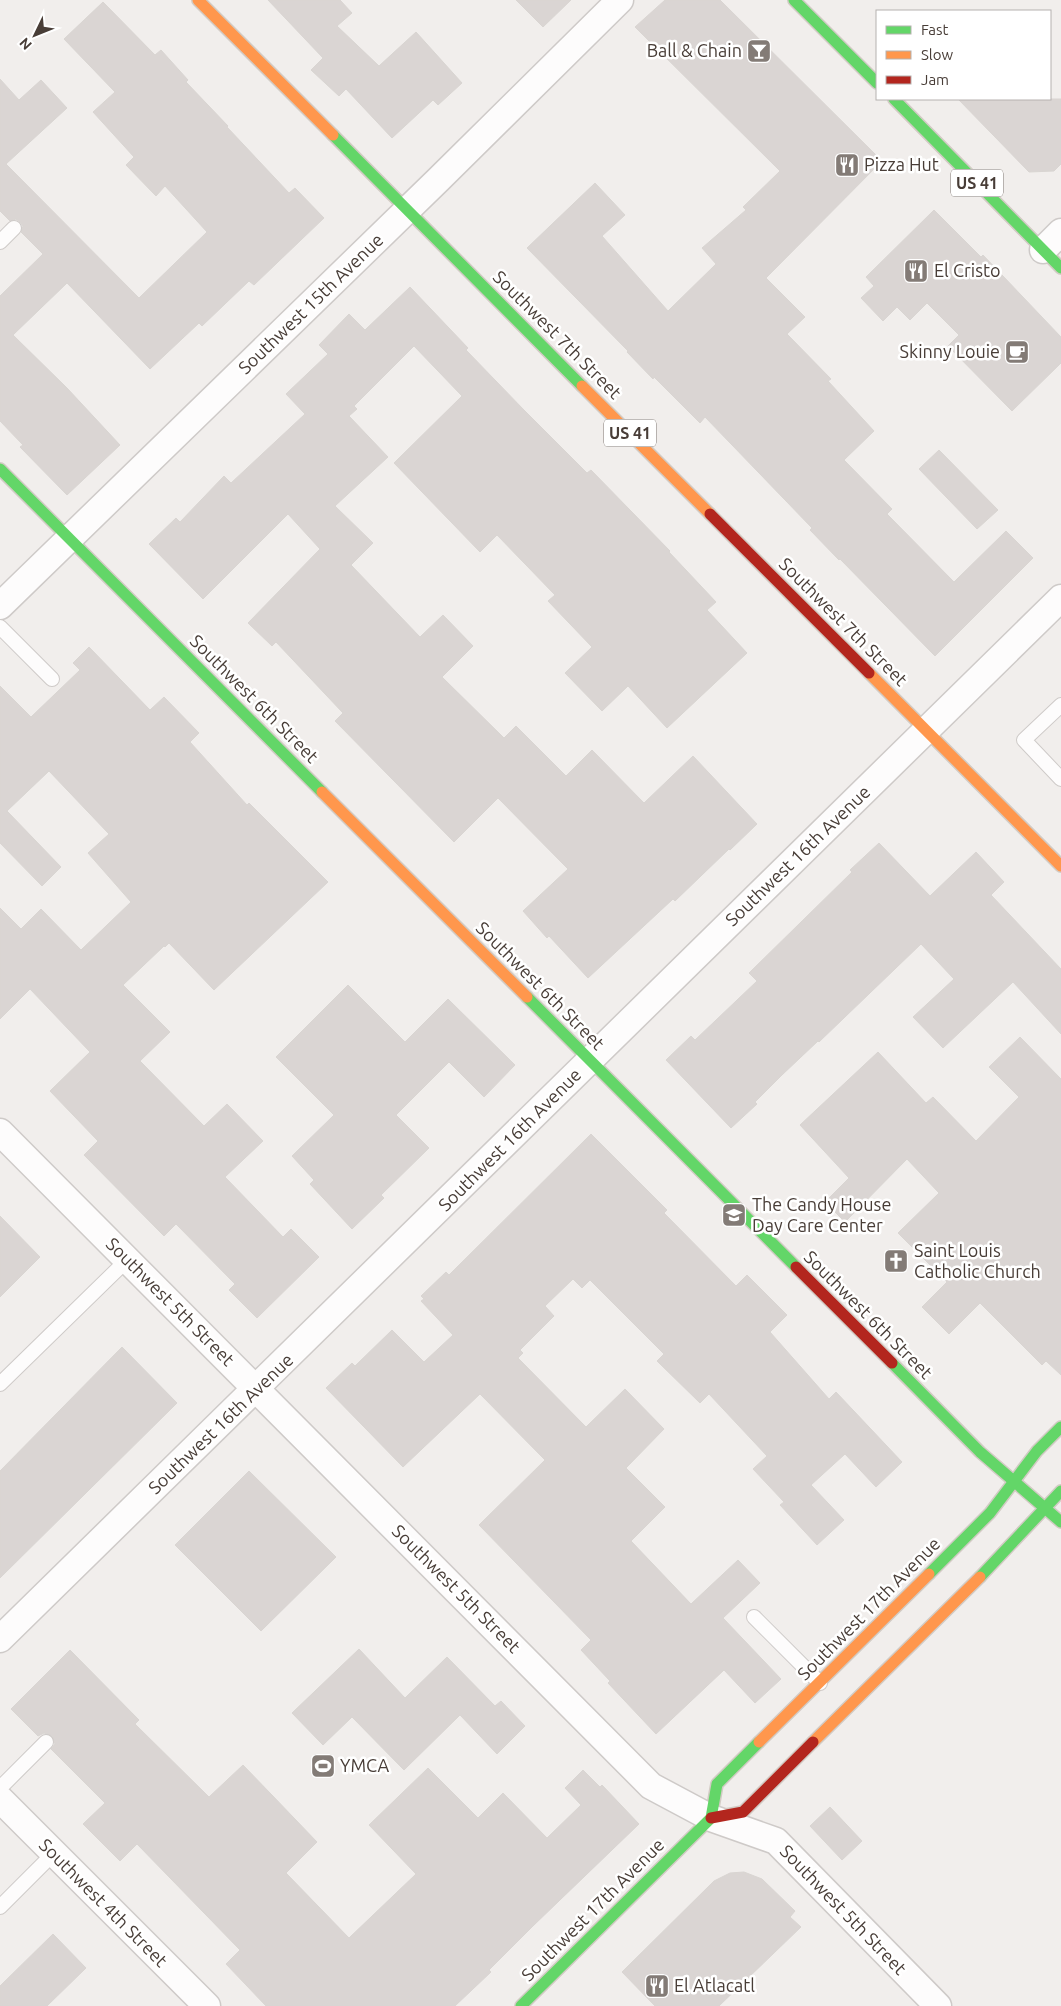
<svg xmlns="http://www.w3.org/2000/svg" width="1061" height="2006" font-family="Ubuntu,sans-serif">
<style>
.building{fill:#dad5d3;stroke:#d9d5d2}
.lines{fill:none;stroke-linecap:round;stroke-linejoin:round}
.lane-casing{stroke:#cecac8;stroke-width:16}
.street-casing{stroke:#cecac8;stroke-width:29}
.fast-casing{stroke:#d2cbc4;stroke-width:14}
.slow-casing{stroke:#d2cbc4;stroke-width:14}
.jam-casing{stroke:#d2cbc4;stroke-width:14}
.lane{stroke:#fdfcfc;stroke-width:14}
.street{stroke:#fdfcfc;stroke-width:26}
.fast{stroke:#63d668;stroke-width:11}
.slow{stroke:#ff974d;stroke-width:11}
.jam{stroke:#b3261e;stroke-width:11}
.labels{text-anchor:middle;stroke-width:5;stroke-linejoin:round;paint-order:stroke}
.shield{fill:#fff;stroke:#7f7773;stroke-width:1}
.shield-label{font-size:16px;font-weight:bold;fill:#483d37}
.poi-label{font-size:18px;fill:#483d37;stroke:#fff;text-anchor:start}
.street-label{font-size:18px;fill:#483d37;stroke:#fff}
</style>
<rect width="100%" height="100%" fill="#f1eeec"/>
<g class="building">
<polygon points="268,0 340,0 352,13 337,26 379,66 416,32 462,83 438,105 433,100 392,138 346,89 339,96 311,70 323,58"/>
<polygon points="516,0 571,0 543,27"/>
<polygon points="665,0 720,0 882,161 766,278 805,317 787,334 831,379 828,381 874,431 844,460 892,509 887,514 954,582 1006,531 1033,558 935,656 840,559 839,560 810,530 812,528 705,417 700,423 654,377 653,379 627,352 628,351 527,248 595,183 625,215 602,236 668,311 716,264 702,248 746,210 743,207 780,171 635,27"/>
<polygon points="103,2 155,55 161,50 188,80 186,82 228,126 227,127 289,193 295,188 324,218 254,285 249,281 202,326 199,323 150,369 67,283 13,335 67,388 120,445 67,495 20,447 23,445 0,421 0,296 43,254 21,232 23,226 20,222 16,219 10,221 0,211 0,79 19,100 41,80 67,108 6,164 139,298 207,232 165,186 156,196 126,165 134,157 93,112 115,92 64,39"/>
<polygon points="958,99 1061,99 1061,164 1054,171 1029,172"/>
<polygon points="934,210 981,257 983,255 1061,337 1061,363 1012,411 948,346 959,335 927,303 910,320 897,307 883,321 861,298 874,286 866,277"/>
<polygon points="410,287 468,348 466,350 524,410 587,473 591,470 670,551 669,552 716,602 707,610 747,653 667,728 628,686 602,711 565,673 592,647 548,601 555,595 497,535 480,552 394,463 462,396 414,346 354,406 357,409 349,416 388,457 335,506 373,543 351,565 420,637 443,615 473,646 442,677 504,738 516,726 566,776 592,750 644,803 693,756 757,824 730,850 729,849 675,901 673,899 588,978 549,936 547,938 523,911 568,869 498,798 454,842 335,721 343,713 276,642 272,646 248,623 320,549 288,514 203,599 149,544 176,518 180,522 224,476 231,483 305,414 286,394 328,354 319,345 349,314 365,330"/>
<polygon points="939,450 998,510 977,529 919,469"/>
<polygon points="89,647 150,710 164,697 199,733 190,742 247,805 249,803 328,882 214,990 169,943 165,947 164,946 123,985 170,1032 140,1061 204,1126 227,1104 263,1141 225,1177 283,1237 291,1229 319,1257 257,1318 229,1290 235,1284 176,1224 164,1236 84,1155 98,1141 50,1091 90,1052 30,989 0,1019 0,908 21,929 41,909 81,950 131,902 88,853 109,834 49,771 7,811 61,867 42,886 0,843 0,686 31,717 80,670 73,663"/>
<polygon points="879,843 930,896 976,852 1004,882 991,895 1061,969 1061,1034 1013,982 943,1048 913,1017 954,979 921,944 819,1042 818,1041 782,1075 755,1102 757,1104 731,1128 666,1060 691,1036 695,1040 757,981 749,973 852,872 850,870"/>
<polygon points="348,985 405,1042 448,999 515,1065 484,1097 449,1062 396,1115 429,1148 381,1195 384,1198 352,1229 310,1184 314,1180 292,1156 334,1115 276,1057"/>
<polygon points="1020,1037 1061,1079 1061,1375 1046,1361 1042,1365 980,1303 949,1334 922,1307 947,1282 898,1233 939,1193 907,1159 845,1222 825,1202 849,1178 800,1125 878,1052 926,1103 933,1097 976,1141 1019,1097 989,1067"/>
<polygon points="591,1134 667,1210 664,1213 736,1286 747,1275 787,1315 770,1332 829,1399 836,1392 902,1462 876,1487 845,1454 811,1485 844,1520 817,1545 780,1505 784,1502 753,1469 767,1456 709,1394 700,1403 657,1361 664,1354 590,1280 582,1288 573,1279 545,1306 554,1316 520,1350 523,1353 518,1358 586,1427 625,1389 664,1429 626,1468 665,1507 631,1541 691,1604 738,1560 760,1583 723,1618 781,1679 755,1703 724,1670 656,1734 608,1683 610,1681 581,1650 591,1640 479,1525 545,1460 480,1394 403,1467 326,1388 352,1363 355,1366 392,1330 424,1362 453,1335 421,1301 424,1299 421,1296 446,1272 449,1275"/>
<polygon points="0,1216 40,1257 0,1297"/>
<polygon points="122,1347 177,1403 0,1578 0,1471"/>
<polygon points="249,1471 336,1557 261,1631 175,1545"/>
<polygon points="359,1649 405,1698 447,1657 495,1706 501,1701 525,1726 497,1754 460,1715 404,1770 352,1717 323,1745 292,1713"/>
<polygon points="70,1650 139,1720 135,1724 209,1797 243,1765 271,1794 317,1842 286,1873 349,1938 416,1874 369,1825 428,1768 478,1818 503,1793 547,1838 581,1805 565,1788 583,1770 600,1787 602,1785 639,1824 533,1926 489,1970 491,1972 455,2006 266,2006 226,1964 240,1950 137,1844 120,1861 83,1824 105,1803 51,1749 55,1744 52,1736 44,1733 38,1736 11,1709"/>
<polygon points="830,1807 862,1841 842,1860 810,1826"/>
<polygon points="744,1872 762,1879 795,1911 790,1917 801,1927 719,2006 655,2006 622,1972 714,1881 730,1873"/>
<polygon points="53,1934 86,1968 47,2006 0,2006 0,1986"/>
</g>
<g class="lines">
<defs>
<g id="lane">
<polyline points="0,242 14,228"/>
<polyline points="0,627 52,679"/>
<polyline points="1061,705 1024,740 1061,779"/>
<polyline points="0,1384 127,1260"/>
<polyline points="754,1617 820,1683"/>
<polyline points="0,1788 46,1742"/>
<polyline points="0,1907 54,1853"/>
</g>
<g id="street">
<polyline points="1043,250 1061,232"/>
<polyline points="0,606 438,180 620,0"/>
<polyline points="0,1132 651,1786 711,1818 776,1841 938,2006"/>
<polyline points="0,1639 1061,598"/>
<polyline points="0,1799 207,2006"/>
</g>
<g id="fast">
<polyline points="794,0 877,83"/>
<polyline points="894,99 1061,268"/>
<polyline points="333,135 582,386"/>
<polyline points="0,469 322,792"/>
<polyline points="527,997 796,1267"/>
<polyline points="892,1363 980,1452 1061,1522"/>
<polyline points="929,1574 990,1513 1037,1451 1061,1427"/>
<polyline points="980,1577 1061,1491"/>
<polyline points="521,2006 711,1818 717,1784 759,1742"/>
</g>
<g id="slow">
<polyline points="198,0 333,135"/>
<polyline points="582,386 710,514"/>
<polyline points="869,673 1061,866"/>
<polyline points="322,792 527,997"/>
<polyline points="759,1742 929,1574"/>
<polyline points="813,1742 980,1577"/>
</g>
<g id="jam">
<polyline points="710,514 869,673"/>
<polyline points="796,1267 892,1363"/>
<polyline points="711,1818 743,1812 813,1742"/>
</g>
</defs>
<use href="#lane" class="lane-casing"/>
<use href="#street" class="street-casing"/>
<use href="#fast" class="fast-casing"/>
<use href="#slow" class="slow-casing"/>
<use href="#jam" class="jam-casing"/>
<use href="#lane" class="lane"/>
<use href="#street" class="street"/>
<use href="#fast" class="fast"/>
<use href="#slow" class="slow"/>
<use href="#jam" class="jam"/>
</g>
<defs>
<symbol id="bar-square" viewBox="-11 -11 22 22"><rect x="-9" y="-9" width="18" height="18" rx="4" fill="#837b76" stroke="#fff"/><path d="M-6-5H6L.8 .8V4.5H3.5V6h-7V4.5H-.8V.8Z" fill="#fff"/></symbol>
<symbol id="restaurant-square" viewBox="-11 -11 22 22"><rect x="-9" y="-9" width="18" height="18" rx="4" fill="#837b76" stroke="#fff"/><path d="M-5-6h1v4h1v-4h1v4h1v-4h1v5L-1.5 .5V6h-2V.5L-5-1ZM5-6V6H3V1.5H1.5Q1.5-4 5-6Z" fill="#fff"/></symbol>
<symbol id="cafe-square" viewBox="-11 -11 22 22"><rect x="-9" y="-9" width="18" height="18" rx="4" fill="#837b76" stroke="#fff"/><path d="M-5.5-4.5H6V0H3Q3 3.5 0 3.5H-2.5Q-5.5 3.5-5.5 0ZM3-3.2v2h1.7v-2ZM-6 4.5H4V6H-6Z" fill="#fff"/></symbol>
<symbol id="school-square" viewBox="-11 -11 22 22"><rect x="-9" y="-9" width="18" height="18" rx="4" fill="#837b76" stroke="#fff"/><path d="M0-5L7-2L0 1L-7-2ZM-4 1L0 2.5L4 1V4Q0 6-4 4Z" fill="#fff"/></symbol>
<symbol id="church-square" viewBox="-11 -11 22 22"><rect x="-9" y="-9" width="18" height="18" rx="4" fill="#837b76" stroke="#fff"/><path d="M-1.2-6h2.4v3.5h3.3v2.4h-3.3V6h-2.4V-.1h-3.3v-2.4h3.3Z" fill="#fff"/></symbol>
<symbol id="stadium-square" viewBox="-11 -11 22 22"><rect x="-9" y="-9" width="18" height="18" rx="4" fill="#837b76" stroke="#fff"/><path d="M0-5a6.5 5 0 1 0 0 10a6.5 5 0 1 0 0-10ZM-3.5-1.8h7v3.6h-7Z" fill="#fff"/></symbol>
</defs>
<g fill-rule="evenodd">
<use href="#bar-square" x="745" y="37" width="28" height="28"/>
<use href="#restaurant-square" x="833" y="151" width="28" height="28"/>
<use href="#restaurant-square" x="902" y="257" width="28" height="28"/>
<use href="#cafe-square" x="1003" y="338" width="28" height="28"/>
<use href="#school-square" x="720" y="1201" width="28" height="28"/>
<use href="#church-square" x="882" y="1247" width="28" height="28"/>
<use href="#stadium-square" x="309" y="1752" width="28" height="28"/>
<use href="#restaurant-square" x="643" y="1972" width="28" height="28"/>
</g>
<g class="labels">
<g class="shield">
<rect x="951" y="169.5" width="52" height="27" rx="4"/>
<rect x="604" y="419.5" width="52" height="27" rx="4"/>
</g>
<g class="shield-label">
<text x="977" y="189">US 41</text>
<text x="630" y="439">US 41</text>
</g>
<g class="poi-label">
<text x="742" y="57" text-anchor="end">Ball &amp; Chain</text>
<text x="864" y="171">Pizza Hut</text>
<text x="934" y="277">El Cristo</text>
<text x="1000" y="358" text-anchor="end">Skinny Louie</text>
<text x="752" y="1211">The Candy House<tspan x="752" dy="21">Day Care Center</tspan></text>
<text x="914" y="1257">Saint Louis<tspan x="914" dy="21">Catholic Church</tspan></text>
<text x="340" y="1772">YMCA</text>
<text x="674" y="1992">El Atlacatl</text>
</g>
<g class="street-label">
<text transform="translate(311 304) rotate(-44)" y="6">Southwest 15th Avenue</text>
<text transform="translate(557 335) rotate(45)" y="6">Southwest 7th Street</text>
<text transform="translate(843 622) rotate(45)" y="6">Southwest 7th Street</text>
<text transform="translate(254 699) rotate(45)" y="6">Southwest 6th Street</text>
<text transform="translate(798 856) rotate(-44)" y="6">Southwest 16th Avenue</text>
<text transform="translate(540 986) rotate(45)" y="6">Southwest 6th Street</text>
<text transform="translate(510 1140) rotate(-45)" y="6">Southwest 16th Avenue</text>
<text transform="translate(170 1302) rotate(45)" y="6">Southwest 5th Street</text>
<text transform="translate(868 1315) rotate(45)" y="6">Southwest 6th Street</text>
<text transform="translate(221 1424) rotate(-44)" y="6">Southwest 16th Avenue</text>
<text transform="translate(456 1589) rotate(45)" y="6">Southwest 5th Street</text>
<text transform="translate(869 1609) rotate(-45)" y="6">Southwest 17th Avenue</text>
<text transform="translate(103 1903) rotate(45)" y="6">Southwest 4th Street</text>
<text transform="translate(593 1910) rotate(-45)" y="6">Southwest 17th Avenue</text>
<text transform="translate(843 1910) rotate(46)" y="6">Southwest 5th Street</text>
</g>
</g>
<rect x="876" y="10" width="175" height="90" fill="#ffffff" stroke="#b6b1af"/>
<rect x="886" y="26" width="25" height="8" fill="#63d668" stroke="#b6b1af"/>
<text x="921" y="35" font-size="15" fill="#483d37">Fast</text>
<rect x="886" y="51" width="25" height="8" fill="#ff974d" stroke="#b6b1af"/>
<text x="921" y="60" font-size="15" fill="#483d37">Slow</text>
<rect x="886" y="76" width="25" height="8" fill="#b3261e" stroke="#b6b1af"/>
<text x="921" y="85" font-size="15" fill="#483d37">Jam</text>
<g transform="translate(35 35) rotate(227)" stroke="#ffffff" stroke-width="4" paint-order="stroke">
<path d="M0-4L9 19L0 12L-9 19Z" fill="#483d37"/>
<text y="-8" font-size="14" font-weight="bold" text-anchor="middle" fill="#483d37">N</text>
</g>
</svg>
